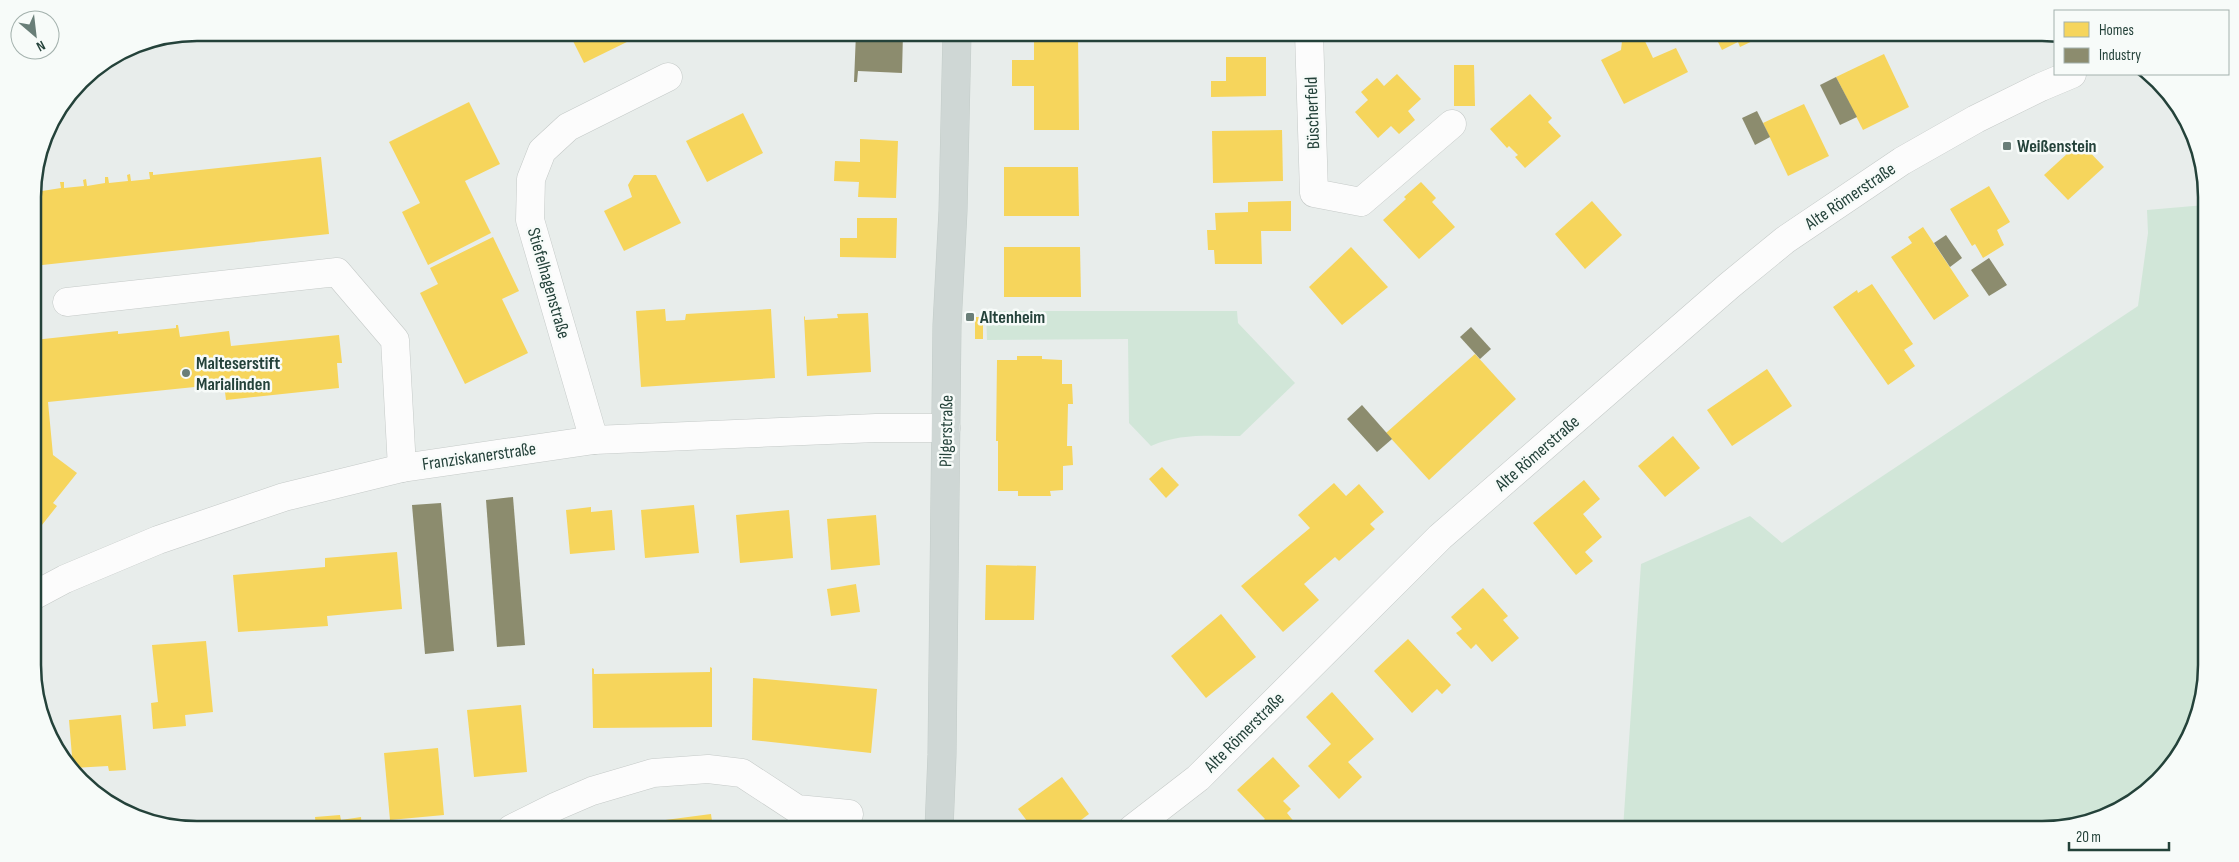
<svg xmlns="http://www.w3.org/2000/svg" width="2239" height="862" font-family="'Sofia Sans Condensed',sans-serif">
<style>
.green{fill:#d1e6d8}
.homes{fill:#f6d55c}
.industry{fill:#8c8c6e}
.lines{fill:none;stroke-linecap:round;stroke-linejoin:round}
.minor-casing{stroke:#c5cac8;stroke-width:29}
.major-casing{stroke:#c3ccc9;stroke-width:29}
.minor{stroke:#fcfcfc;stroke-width:28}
.major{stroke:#cfd7d5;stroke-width:28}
.poi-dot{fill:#697e78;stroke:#f7fbf9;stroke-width:2}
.labels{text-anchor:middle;stroke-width:5;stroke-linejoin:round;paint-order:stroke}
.street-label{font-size:18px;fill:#24423a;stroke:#f7fbf9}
.poi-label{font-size:18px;font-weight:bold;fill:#24423a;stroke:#f7fbf9;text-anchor:start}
.rim{fill:none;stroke:#24423a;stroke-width:2.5}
</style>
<rect width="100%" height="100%" fill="#e8edeb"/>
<g class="green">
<polygon points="2205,205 2206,665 2198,718 2173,765 2142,796 2095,821 2052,829 1623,829 1641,564 1750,516 1782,543 2138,306 2148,233 2147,210"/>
<path d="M 986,311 L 1237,311 L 1238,323 L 1295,383 L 1240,436 C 1209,436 1179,433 1151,446 L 1129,423 L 1128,339 L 987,340 Z"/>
</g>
<g class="homes">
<polygon points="569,33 632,33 635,38 584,63"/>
<polygon points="1034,33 1078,33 1079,130 1034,130 1034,86 1012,86 1012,60 1034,60"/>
<polygon points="1719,33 1759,33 1761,37 1740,47 1738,42 1722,50 1714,34"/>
<polygon points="1636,35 1643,37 1653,58 1676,48 1688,72 1624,104 1601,60 1621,50 1622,41"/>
<polygon points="1884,54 1909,107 1863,130 1836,77"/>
<polygon points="1226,57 1266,57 1266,96 1211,97 1211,81 1226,81"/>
<polygon points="1454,65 1474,65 1475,106 1454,106"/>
<polygon points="1397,74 1421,99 1408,111 1415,120 1399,134 1391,126 1378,138 1355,112 1368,100 1361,92 1377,78 1384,86"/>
<polygon points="1530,94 1552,118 1548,122 1561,136 1525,168 1515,157 1518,155 1509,146 1507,148 1490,129"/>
<polygon points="469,102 500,164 465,181 491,233 428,265 402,212 420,203 389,142"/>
<polygon points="1804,104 1829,156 1788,176 1763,123"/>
<polygon points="743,113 763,153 707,182 686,141"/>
<polygon points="1282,130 1283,181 1213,183 1212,131"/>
<polygon points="860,139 898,141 896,198 858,197 859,182 834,181 835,161 860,162"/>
<polygon points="2080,142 2104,167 2068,200 2044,175"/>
<polygon points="321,157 329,234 33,266 33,191 39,190 38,184 41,184 42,191 61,188 60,182 64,182 64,188 84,186 83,180 86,179 87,186 105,183 105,177 108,177 109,183 128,181 127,175 130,174 131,181 150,179 149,172 153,172 153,175"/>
<polygon points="1004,167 1078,167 1079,216 1004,216"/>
<polygon points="634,175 656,175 681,223 624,251 604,211 632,197 628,185"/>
<polygon points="1421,182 1436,198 1432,202 1455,227 1419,259 1383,220 1406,199 1404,197"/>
<polygon points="1989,186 2010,222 1997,230 2004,245 1983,258 1975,244 1972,246 1950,209"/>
<polygon points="1291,201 1291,231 1261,231 1262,264 1215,264 1214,250 1208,250 1207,230 1216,230 1215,213 1248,212 1248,202"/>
<polygon points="1592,201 1622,235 1585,269 1555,234"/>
<polygon points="857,218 897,218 896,258 840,257 840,238 857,238"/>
<polygon points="1923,227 1969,296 1934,320 1891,257 1912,243 1908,237"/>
<polygon points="493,237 519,291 502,299 528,353 465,384 420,293 438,284 430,268"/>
<polygon points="1004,247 1080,247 1081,297 1004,297"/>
<polygon points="1351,247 1388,287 1342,325 1309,287"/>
<polygon points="1872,284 1913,344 1904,350 1915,366 1888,385 1833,307 1857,290 1858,293"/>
<polygon points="665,309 666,321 685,320 686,314 771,309 775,378 641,387 636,311"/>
<polygon points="868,313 871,372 807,376 804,317 805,316 805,320 838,318 837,314"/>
<rect x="975" y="317" width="8" height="22"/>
<polygon points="176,325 178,325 180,337 229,331 231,346 339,335 342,363 337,363 339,388 226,400 224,384 48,402 53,455 77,473 53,503 57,506 38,530 35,527 34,340 118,331 118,334 176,328"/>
<polygon points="1475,354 1516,399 1429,480 1386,433"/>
<polygon points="1017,356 1042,356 1042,359 1062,360 1062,384 1072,384 1073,404 1068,404 1067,446 1072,446 1073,465 1063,466 1063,490 1050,491 1051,496 1018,496 1018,491 998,491 998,441 996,441 997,360 1017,360"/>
<polygon points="1767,369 1792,406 1732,446 1707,410"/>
<polygon points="1673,436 1700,468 1665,497 1638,466"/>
<polygon points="1162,467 1179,485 1166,498 1149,479"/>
<polygon points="1584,480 1600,499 1583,514 1602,537 1585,552 1593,561 1576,575 1533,523"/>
<polygon points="1334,483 1346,496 1359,484 1384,512 1370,524 1375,529 1339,561 1335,557 1304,584 1319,600 1283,632 1241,586 1310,528 1298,515"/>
<polygon points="694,505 699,553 645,558 641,510"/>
<polygon points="591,507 591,512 612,510 615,550 570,554 566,510"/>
<polygon points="789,510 793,558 740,563 736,515"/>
<polygon points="876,515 880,565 831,570 827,519"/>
<polygon points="397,552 402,609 327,616 328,626 238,632 233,575 325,567 325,558"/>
<polygon points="986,565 1036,566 1034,620 985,620"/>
<polygon points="856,584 860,612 831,616 827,589"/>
<polygon points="1483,588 1508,616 1503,620 1519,638 1492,662 1476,644 1471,649 1456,633 1462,629 1451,617"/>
<polygon points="1221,614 1256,657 1206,698 1171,656"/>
<polygon points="1408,639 1451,685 1442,694 1437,689 1412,713 1374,671"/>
<polygon points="206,641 213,712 185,715 186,726 153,729 151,703 158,702 152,645"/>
<polygon points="710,667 712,668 712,727 593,728 592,668 594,669 594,674 710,672"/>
<polygon points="753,678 877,689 871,753 752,740"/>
<polygon points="1332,692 1374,739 1348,762 1362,777 1339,799 1308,766 1331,744 1306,717"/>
<polygon points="521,705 527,772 474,777 467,710"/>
<polygon points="121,715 126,770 109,771 108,766 73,768 69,720"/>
<polygon points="438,748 444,815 390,820 384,753"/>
<polygon points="1273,757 1300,786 1283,801 1291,809 1287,813 1296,824 1292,829 1253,829 1265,819 1237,790"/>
<polygon points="1062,777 1089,814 1069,829 1033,829 1018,809"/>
<polygon points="711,814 713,829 613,829 612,827"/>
<polygon points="340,815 341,820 361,817 362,829 316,829 315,817"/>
</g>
<g class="industry">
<polygon points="856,33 903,33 902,73 858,71 857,82 854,82"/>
<polygon points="1836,77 1857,117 1840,125 1820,85"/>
<polygon points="1757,111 1770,137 1755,145 1742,118"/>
<polygon points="1946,235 1962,258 1950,267 1934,243"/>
<polygon points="1989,258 2007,285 1989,296 1971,270"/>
<polygon points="1471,327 1491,349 1480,359 1460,337"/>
<polygon points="1362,405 1392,439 1377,452 1347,419"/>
<polygon points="513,497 525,645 497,647 486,500"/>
<polygon points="441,503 454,651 425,654 412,505"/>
</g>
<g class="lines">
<defs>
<g id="minor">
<polyline points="1309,33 1314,193 1361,202 1452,124"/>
<polyline points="67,302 337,272 395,340 402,468"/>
<polyline points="594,440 530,220 531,179 542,151 568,127 668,77"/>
<polyline points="35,595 65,579 158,540 284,497 402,468 594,440 876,428 946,428"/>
<polyline points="511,829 557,806 592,791 653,773 708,769 742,773 797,809 849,814"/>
<polyline points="1132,829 1198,778 1440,537 1730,285 1785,240 1902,161 1976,119 2041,87 2072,74"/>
</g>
<polyline id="major" points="939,829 942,755 947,325 953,211 957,33"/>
</defs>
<use href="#minor" class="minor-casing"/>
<use href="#major" class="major-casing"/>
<use href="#minor" class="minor"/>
<use href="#major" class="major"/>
</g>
<g class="poi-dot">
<rect x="2002" y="141" width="10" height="10" rx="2.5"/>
<rect x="965" y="312" width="10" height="10" rx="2.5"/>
<circle cx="186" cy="373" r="5"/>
</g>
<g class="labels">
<g class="street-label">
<text transform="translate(1312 113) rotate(-92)" y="6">Büscherfeld</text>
<text transform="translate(1850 196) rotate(-34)" y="6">Alte Römerstraße</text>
<text transform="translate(549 283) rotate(74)" y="6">Stiefelhagenstraße</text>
<text transform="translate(946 431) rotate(-89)" y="6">Pilgerstraße</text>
<text transform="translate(1537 453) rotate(-41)" y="6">Alte Römerstraße</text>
<text transform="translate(479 456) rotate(-8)" y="6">Franziskanerstraße</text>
<text transform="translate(1244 732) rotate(-45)" y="6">Alte Römerstraße</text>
</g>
<g class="poi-label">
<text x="2017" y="152">Weißenstein</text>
<text x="980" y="323">Altenheim</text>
<text x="196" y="369">Malteserstift<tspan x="196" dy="21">Marialinden</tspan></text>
</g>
</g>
<path d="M0 0H2239V862H0ZM197 41H2042A156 156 0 0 1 2198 197V665A156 156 0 0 1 2042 821H197A156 156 0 0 1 41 665V197A156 156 0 0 1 197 41Z" fill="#f7fbf9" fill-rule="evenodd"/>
<path class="rim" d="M197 41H2042A156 156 0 0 1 2198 197V665A156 156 0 0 1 2042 821H197A156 156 0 0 1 41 665V197A156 156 0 0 1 197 41Z"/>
<rect x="2054" y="10" width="175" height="65" fill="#f7fbf9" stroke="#a3b1ad"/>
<rect x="2064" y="22" width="25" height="15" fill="#f6d55c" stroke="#a3b1ad"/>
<text x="2099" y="35" font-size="15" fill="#24423a">Homes</text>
<rect x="2064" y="48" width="25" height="15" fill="#8c8c6e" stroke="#a3b1ad"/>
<text x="2099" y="60" font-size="15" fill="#24423a">Industry</text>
<g transform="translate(35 35) rotate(152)"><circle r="24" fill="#f7fbf9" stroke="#a3b1ad"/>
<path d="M0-4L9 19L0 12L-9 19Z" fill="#697e78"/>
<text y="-8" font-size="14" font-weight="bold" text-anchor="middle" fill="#24423a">N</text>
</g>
<path d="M2069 842v8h100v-8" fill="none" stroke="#24423a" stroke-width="2.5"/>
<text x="2076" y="842" font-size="15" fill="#24423a" stroke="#f7fbf9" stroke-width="4" paint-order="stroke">20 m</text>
</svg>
